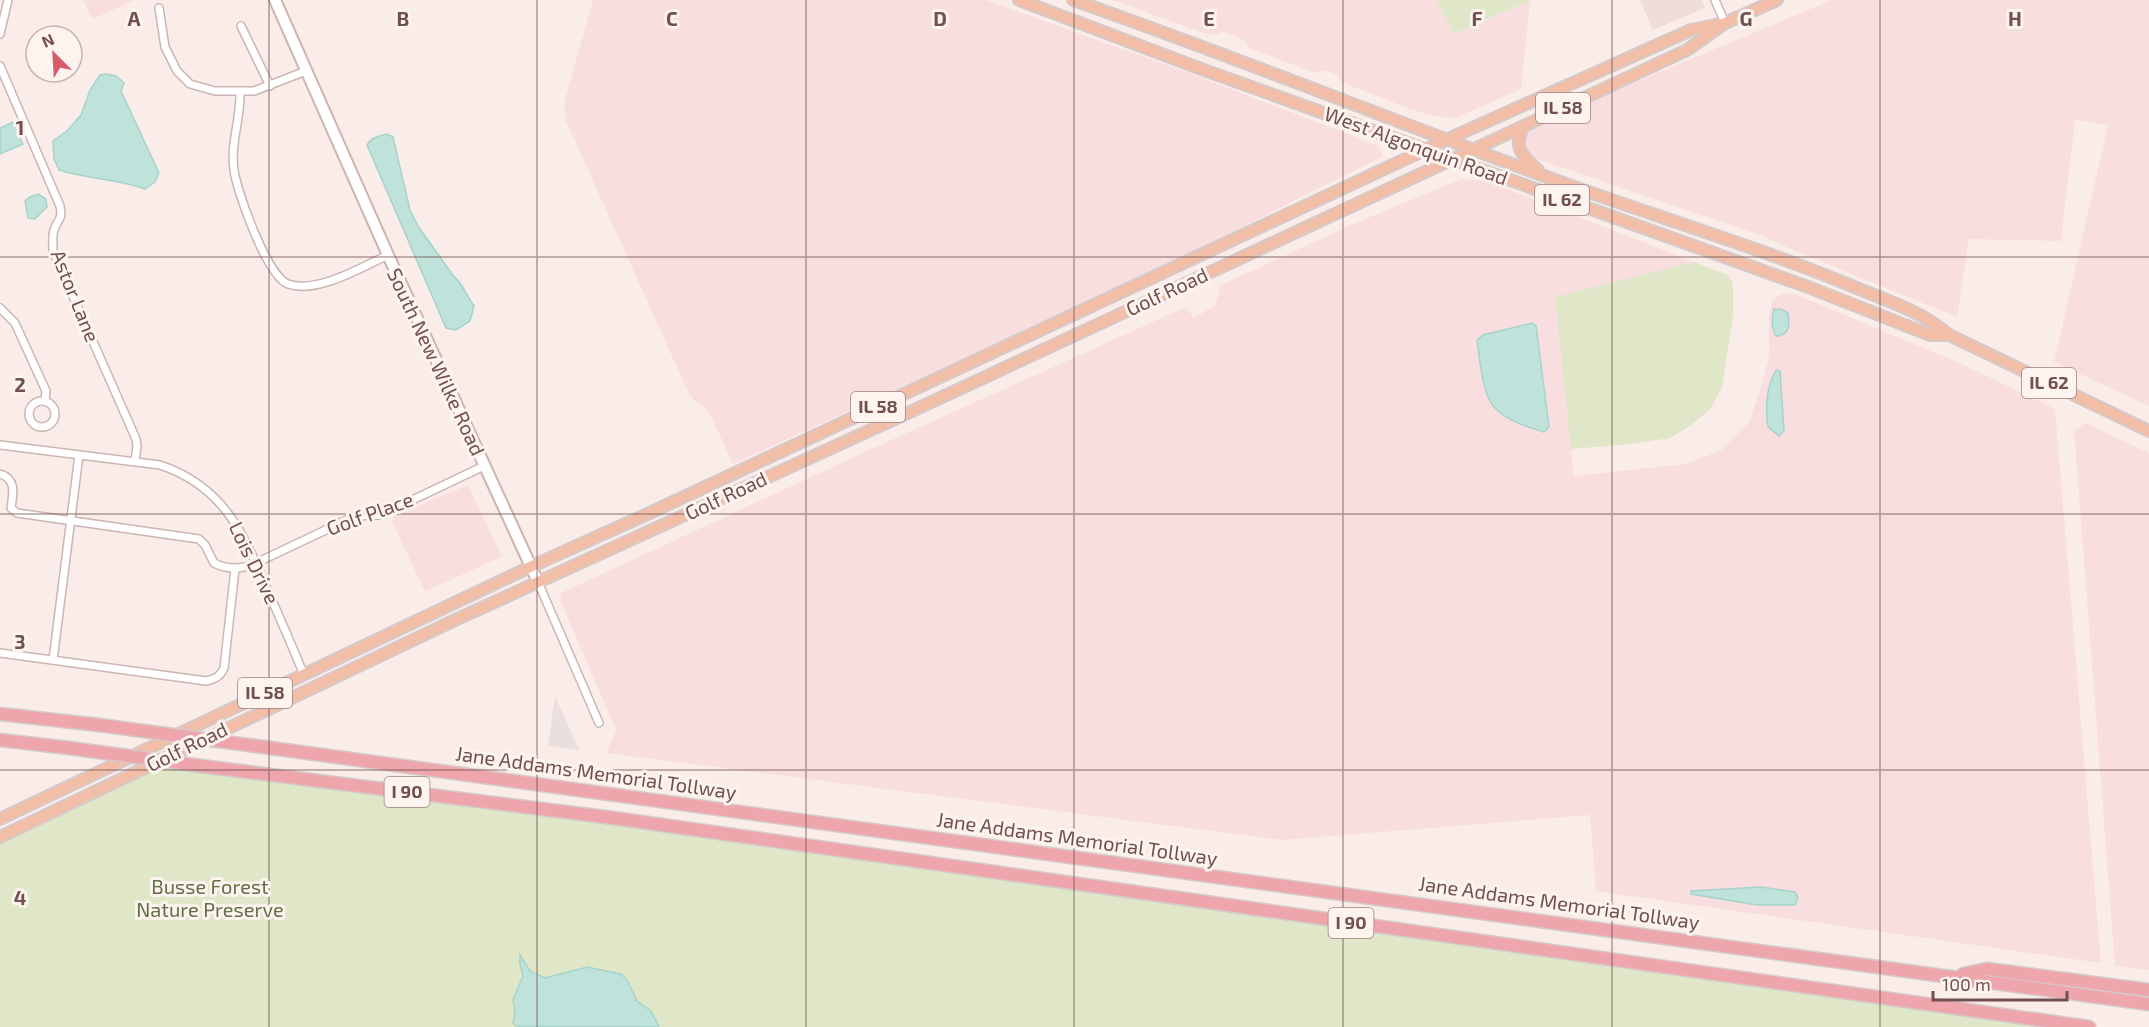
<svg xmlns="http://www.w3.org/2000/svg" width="2149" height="1027" font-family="'Exo 2',sans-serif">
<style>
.residential{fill:#f1ddd8}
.commercial{fill:#f9dedf}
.industrial{fill:#e9e0de}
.green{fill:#dfe7c8}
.water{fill:#bfe2db;stroke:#a6d3cb;stroke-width:1.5}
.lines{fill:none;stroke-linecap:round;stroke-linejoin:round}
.street-casing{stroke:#cdb5b3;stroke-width:10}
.secondary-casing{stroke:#cfb3b0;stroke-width:14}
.primary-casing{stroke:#d5caca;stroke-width:14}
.highway-casing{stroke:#d5caca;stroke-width:15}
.street{stroke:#fff;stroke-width:7}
.secondary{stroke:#fff;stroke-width:10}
.primary{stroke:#f2bea8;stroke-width:10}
.highway{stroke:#eea6ac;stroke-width:12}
.highway-bridge-casing{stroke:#d5caca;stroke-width:15;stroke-linecap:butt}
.highway-bridge{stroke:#eea6ac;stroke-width:12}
.grid{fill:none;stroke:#72504f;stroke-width:1.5;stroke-opacity:0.55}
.labels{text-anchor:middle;stroke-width:6;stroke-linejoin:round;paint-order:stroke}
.shield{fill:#fdf3ef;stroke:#9c817f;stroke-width:1.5}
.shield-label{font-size:18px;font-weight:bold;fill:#72504f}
.street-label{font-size:20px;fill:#72504f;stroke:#fdf3ef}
.park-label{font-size:20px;fill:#617145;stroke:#fdf3ef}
.grid-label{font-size:20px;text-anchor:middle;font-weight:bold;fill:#72504f;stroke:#fdf3ef;stroke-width:6;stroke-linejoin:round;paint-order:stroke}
</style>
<rect width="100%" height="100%" fill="#faede9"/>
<polygon class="residential" points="1640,0 1702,0 1705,8 1653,30"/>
<g class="commercial">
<polygon points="83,0 135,0 92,19"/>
<polygon points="593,0 986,0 1189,73 1379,146 1383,156 1173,262 733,464 709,412 690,396 566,121 564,103"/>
<polygon points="1112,0 1436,0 1453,34 1530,1 1521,89 1456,118 1436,116 1410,109 1341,82 1338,75 1324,70 1315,73 1249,48 1244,40 1224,32 1212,36"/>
<polygon points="1832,0 2149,0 2149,406 2054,362 2108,125 2075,120 2061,241 1969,239 1957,317 1798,252 1763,236 1531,157 1527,152 1525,132 1533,125"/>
<polygon points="1461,179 1486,181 1694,262 1556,297 1574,476 1684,464 1720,451 1749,422 1760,391 1769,356 1769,318 1772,300 1781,294 1792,293 1962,364 2055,409 2101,963 1596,891 1590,815 1282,840 606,753 616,730 560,600 561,593 867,451 1186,307 1194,318 1215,305 1221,285 1351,225"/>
<polygon points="2085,423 2149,453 2149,970 2115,966 2074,431"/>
<polygon points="468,485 502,557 425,591 392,522 394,516"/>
</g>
<polygon class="industrial" points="555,696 579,750 548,746"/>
<g class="green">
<polygon points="1436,0 1531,0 1453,34"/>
<polygon points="1694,262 1728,275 1733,283 1733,316 1722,388 1710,409 1690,426 1670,438 1632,444 1571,449 1555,297"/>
<polygon points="160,761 2080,1027 0,1027 0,837"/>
</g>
<g class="water">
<path d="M 107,74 L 116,76 L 124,83 L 121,91 L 159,173 L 155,182 L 145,189 C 117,179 87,179 59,170 L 54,159 L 53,141 L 68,130 L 81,115 L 90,90 L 100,75 Z"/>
<polygon points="13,122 23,144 0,154 0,128"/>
<path d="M 387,134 L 393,137 L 410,210 L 418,226 L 452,274 L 460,283 L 474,306 L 470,321 L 456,330 L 446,328 L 367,145 C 371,137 379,136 387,134 Z"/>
<polygon points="38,194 46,199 47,207 35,219 28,218 25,201 30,197"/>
<path d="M 1774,309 L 1781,309 L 1788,313 C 1790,324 1790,336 1776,336 C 1771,327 1771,319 1774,309 Z"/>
<path d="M 1532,323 L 1536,326 L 1549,427 L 1544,432 C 1527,427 1507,421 1494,407 C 1482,394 1480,358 1477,340 L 1483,335 Z"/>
<path d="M 1776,370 L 1780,371 L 1784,431 L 1779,436 L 1768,427 C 1765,406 1766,389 1776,370 Z"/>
<polygon points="1761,887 1795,892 1798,898 1795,905 1757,905 1691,894 1691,891"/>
<polygon points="520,955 530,971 545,978 587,967 621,974 627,980 637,1001 651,1011 659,1027 516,1026 513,1023 515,1011 513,1000 523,976 520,964"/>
</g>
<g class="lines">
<defs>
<g id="street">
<polyline points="1715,0 1725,23"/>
<polyline points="159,8 165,47 177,71 190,84 215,91 254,91 306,71"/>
<polyline points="241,26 270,86"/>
<polyline points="0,34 8,0"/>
<path d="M 0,66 L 60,206 C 63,220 58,218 54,230 C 52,236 53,244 53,251 L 136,439 L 137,446 L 135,461"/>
<path d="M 240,92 C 241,118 230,144 234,170 C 237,192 267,276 288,284 C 317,294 362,267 388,255"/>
<polyline points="0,308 15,323 46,391 45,401"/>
<circle cx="42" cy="414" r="13"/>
<path d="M 0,445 L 160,465 C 223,486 243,532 267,589 C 280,618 292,646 304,675"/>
<path d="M 0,474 C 17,479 13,494 11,508 L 17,513 L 199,539 L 205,545 L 214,563 C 228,570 241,570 256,563 L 353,517 C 363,514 372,517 383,514 L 484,466"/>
<polyline points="538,582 599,723"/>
<path d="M 0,653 L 206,681 C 215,679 220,677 224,668 L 235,569"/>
<polyline points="53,660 79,455"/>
</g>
<polyline id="secondary" points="275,0 388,255 538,582"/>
<g id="primary">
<polyline points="1019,0 1204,70 1808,287 1930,335 1949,335"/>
<path d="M 1073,0 C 1235,57 1394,121 1555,180 C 1654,216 1755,246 1852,286 C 1885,300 1922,311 1949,335 L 2149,431"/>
<path d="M 1524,126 C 1512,147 1522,156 1538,170"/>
<polyline points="0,819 530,567 654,511 1448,139 1691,30 1720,24"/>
<polyline points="0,837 453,621 910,412 1687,50 1725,23 1777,0"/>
</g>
<g id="highway">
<polyline points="0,714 99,725"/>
<polyline points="0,740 69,748"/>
<polyline points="256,746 2149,1004"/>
<polyline points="201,766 613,818 2089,1027"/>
<polyline points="1963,974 1987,969 2149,990"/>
</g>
</defs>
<use href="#street" class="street-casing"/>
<use href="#secondary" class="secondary-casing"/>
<use href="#primary" class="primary-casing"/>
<use href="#highway" class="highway-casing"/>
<use href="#street" class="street"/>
<use href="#secondary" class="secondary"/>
<use href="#primary" class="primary"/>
<use href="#highway" class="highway"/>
<defs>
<g id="highway-bridge">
<polyline points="99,725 256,746"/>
<polyline points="69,748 201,766"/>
</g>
</defs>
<use href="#highway-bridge" class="highway-bridge-casing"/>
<use href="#highway-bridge" class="highway-bridge"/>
</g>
<path class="grid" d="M 269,0 L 269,1027M 537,0 L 537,1027M 806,0 L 806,1027M 1074,0 L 1074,1027M 1343,0 L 1343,1027M 1612,0 L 1612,1027M 1880,0 L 1880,1027M 0,257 L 2149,257M 0,514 L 2149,514M 0,770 L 2149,770"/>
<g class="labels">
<g class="shield">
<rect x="1536" y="93" width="54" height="30" rx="4.5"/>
<rect x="1535" y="185" width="54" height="30" rx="4.5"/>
<rect x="2022" y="368" width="54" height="30" rx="4.5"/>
<rect x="851" y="392" width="54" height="30" rx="4.5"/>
<rect x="238" y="678" width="54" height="30" rx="4.5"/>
<rect x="384.5" y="777" width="45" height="30" rx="4.5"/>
<rect x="1328.5" y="908" width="45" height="30" rx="4.5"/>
</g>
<g class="shield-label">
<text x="1563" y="114">IL 58</text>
<text x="1562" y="206">IL 62</text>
<text x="2049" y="389">IL 62</text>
<text x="878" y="413">IL 58</text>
<text x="265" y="699">IL 58</text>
<text x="407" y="798">I 90</text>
<text x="1351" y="929">I 90</text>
</g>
<g class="street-label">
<text transform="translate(1416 146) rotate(20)" y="7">West Algonquin Road</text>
<text transform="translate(1167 292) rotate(-25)" y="7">Golf Road</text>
<text transform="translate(75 296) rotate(68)" y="7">Astor Lane</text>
<text transform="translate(436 362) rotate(65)" y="7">South New Wilke Road</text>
<text transform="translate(726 496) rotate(-25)" y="7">Golf Road</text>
<text transform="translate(370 514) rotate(-20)" y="7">Golf Place</text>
<text transform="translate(254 563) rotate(64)" y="7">Lois Drive</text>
<text transform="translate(187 747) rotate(-26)" y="7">Golf Road</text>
<text transform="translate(596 773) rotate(8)" y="7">Jane Addams Memorial Tollway</text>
<text transform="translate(1077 839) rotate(8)" y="7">Jane Addams Memorial Tollway</text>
<text transform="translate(1559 903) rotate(8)" y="7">Jane Addams Memorial Tollway</text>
</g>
<g class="park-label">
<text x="210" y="894">Busse Forest<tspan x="210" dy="23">Nature Preserve</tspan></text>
</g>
</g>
<g class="grid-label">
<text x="134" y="26">A</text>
<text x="403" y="26">B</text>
<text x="672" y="26">C</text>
<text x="940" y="26">D</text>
<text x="1209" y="26">E</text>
<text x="1477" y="26">F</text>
<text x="1746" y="26">G</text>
<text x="2015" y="26">H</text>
<text x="20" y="135">1</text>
<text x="20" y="392">2</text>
<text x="20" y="649">3</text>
<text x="20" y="905">4</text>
</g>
<g transform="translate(54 54) rotate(336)"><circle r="28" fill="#fdf3ef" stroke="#c5b2af" stroke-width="1.5"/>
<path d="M0-4.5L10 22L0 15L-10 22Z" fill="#d75b69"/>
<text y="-9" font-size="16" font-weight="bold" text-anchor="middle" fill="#72504f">N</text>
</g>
<path d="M1933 991v9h134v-9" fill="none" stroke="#72504f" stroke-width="3"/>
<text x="1942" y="991" font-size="18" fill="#72504f" stroke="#fdf3ef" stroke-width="4.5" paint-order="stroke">100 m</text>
</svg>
